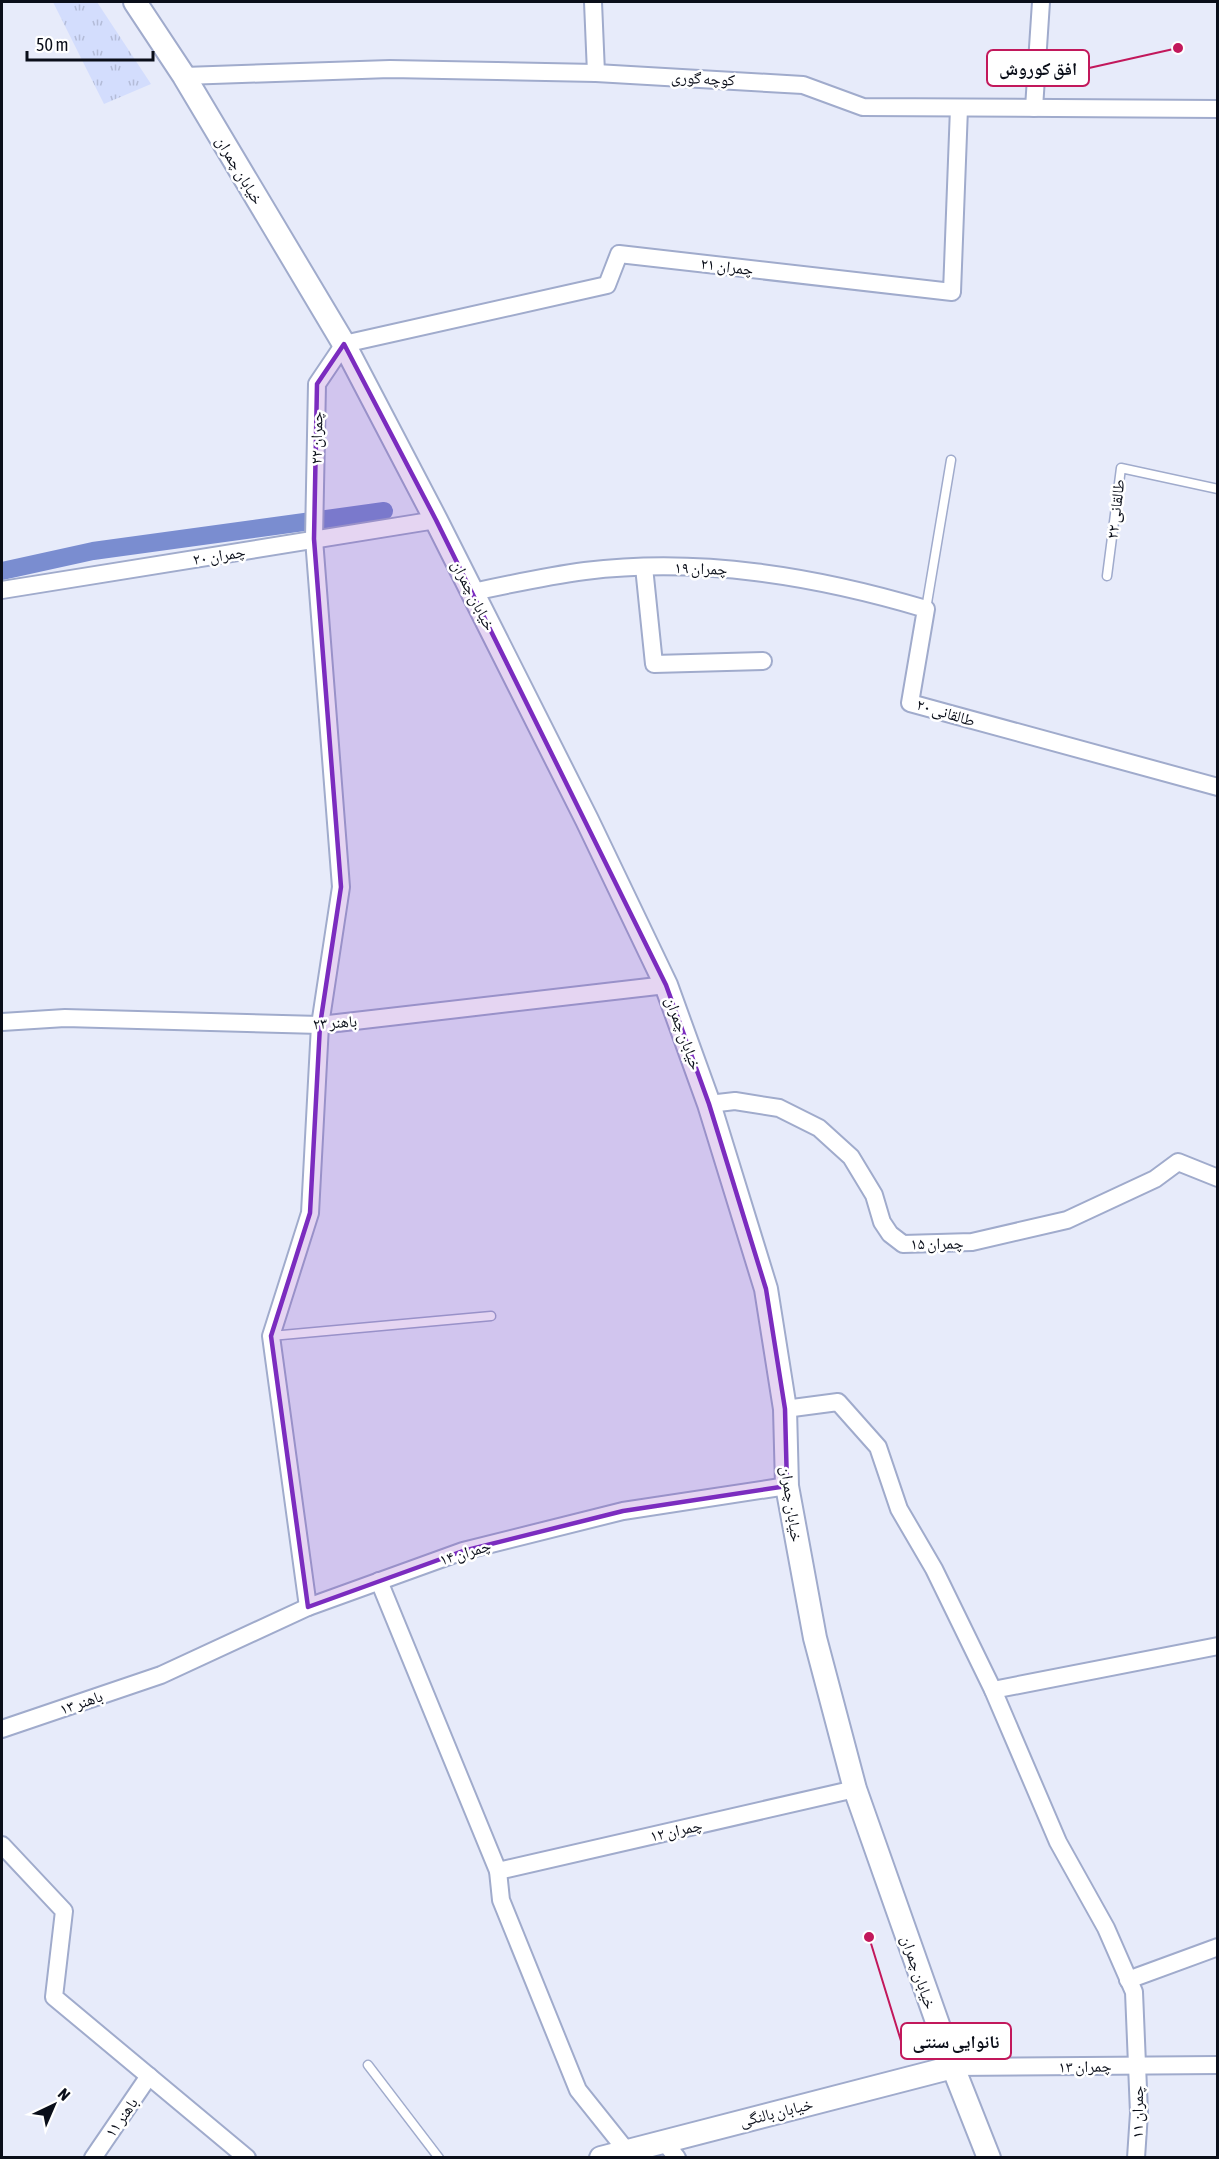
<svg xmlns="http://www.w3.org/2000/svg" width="1219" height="2159" font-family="'Asap Condensed','Noto Naskh Arabic',sans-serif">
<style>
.park{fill:url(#park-tufts)}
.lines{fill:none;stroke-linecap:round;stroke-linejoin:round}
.canal{stroke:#7a8dd0;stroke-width:18}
.lane-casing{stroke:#a0abcc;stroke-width:11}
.street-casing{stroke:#a0abcc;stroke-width:20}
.secondary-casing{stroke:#a0abcc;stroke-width:26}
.lane{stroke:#fff;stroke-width:8}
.street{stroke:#fff;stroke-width:16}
.secondary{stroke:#fff;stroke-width:22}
.marked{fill:#7b2cbf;fill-opacity:0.2;stroke:#7b2cbf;stroke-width:4.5;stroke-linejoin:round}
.labels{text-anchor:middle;stroke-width:5;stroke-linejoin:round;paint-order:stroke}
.street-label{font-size:16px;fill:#0a0e19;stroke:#fff}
.leader{fill:none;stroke:#c2185b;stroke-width:2}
.callout-dot{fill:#c2185b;stroke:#fff;stroke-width:2}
.callout{fill:#fff;stroke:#c2185b;stroke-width:2}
.callout-label{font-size:18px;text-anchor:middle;font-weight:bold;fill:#0a0e19}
</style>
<defs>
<pattern id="park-tufts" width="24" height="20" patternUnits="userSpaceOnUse" patternTransform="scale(1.5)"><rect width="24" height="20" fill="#d3ddfd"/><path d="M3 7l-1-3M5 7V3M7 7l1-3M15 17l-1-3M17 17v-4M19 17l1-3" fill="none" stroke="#b4bcd8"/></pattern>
</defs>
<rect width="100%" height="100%" fill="#e7ebfa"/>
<polygon class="park" points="53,2 97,2 151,84 104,104"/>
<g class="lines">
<polyline class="canal" points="2,571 93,551 384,511"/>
<defs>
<g id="lane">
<polyline points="1107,576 1121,468 1218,489"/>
<polyline points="926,609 951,460"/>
<polyline points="271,1336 491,1316"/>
<polyline points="368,2065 439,2158"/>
</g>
<g id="street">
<polyline points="593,2 596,73"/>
<polyline points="184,76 390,69 596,73 803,85 863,107 1218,109"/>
<polyline points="1034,108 1041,2"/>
<polyline points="644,567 654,664 763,661"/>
<polyline points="2,590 436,520"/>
<path d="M 473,592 C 510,584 547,576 585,571 C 701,557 815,576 926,609 L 910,703 L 1218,787"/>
<polyline points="2,1022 65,1018 320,1025 666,985"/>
<polyline points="709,1104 735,1101 779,1108 819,1128 851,1157 874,1195 882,1222 890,1234 903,1244 972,1242 1067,1220 1155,1179 1178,1162 1218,1178"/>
<polyline points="785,1409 838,1402 878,1447 899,1509 934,1569 993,1690 1058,1842 1106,1928 1134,1992 1139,2113 1136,2158"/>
<polyline points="379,1581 498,1871 501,1900 578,2090 626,2150"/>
<polyline points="308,1607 271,1336 310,1213 320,1025 341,887 314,539 317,384 344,344 607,285 619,254 952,292 959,108"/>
<polyline points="993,1690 1218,1646"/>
<polyline points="2,1729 161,1675 308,1607 463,1551 623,1511 787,1486"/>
<polyline points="2,1845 64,1911 54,1997 247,2158"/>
<polyline points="498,1871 855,1789"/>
<polyline points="1128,1980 1218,1947"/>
<polyline points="953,2067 1218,2065"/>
<polyline points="663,2140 677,2158"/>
<polyline points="93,2158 149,2076"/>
</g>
<g id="secondary">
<polyline points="135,2 184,76 344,344 436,520 587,820 666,985 709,1104 766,1289 785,1409 787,1486 815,1638 855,1789 953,2067 989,2158"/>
<polyline points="601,2158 953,2067"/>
</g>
</defs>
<use href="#lane" class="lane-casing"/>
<use href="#street" class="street-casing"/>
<use href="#secondary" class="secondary-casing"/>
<use href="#lane" class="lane"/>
<use href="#street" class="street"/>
<use href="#secondary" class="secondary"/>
</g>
<path class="marked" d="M 344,344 L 436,520 L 666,985 L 709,1104 L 766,1289 L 785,1409 L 787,1486 L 623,1511 L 463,1551 L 308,1607 L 271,1336 L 310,1213 L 320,1025 L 341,887 L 314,539 L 317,384 Z"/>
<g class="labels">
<g class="street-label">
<text transform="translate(703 78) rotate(3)" y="6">کوچه گوری</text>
<text transform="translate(240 170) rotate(59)" y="6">خیابان چمران</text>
<text transform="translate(727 266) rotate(7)" y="6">چمران ۲۱</text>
<text transform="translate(316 438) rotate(-89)" y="6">چمران ۲۲</text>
<text transform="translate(1115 509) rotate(-83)" y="6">طالقانی ۲۲</text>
<text transform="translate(219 555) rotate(-9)" y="6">چمران ۲۰</text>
<text transform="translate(701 568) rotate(2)" y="6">چمران ۱۹</text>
<text transform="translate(474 595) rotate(63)" y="6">خیابان چمران</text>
<text transform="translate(946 712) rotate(17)" y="6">طالقانی ۲۰</text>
<text transform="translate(335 1022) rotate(-4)" y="6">باهنر ۲۳</text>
<text transform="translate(684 1033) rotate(70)" y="6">خیابان چمران</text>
<text transform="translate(937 1243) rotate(-1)" y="6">چمران ۱۵</text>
<text transform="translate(792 1504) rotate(82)" y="6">خیابان چمران</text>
<text transform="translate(465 1552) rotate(-17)" y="6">چمران ۱۴</text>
<text transform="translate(81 1702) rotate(-19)" y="6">باهنر ۱۳</text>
<text transform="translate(676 1830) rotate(-13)" y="6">چمران ۱۲</text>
<text transform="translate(919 1972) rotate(71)" y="6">خیابان چمران</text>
<text transform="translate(1085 2066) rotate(-1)" y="6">چمران ۱۳</text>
<text transform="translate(776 2112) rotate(-14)" y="6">خیابان بالنگی</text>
<text transform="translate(1137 2112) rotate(-90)" y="6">چمران ۱۱</text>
<text transform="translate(121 2117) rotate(-55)" y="6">باهنر ۱۱</text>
</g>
</g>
<path class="leader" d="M1178 48L1089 68M869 1937L901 2041"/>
<g class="callout-dot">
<circle cx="1178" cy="48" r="6"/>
<circle cx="869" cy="1937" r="6"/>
</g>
<g class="callout">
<rect x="987" y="50" width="102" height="36" rx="6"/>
<rect x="901" y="2023" width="110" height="36" rx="6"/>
</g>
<g class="callout-label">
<text x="1038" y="75">افق کوروش</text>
<text x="956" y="2048">نانوایی سنتی</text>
</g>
<rect width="1219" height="2159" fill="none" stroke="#0a0e19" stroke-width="6"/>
<g transform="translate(54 2105) rotate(44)" stroke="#ffffff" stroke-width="4.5" paint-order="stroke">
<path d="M0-4.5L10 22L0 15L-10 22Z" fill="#0a0e19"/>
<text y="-9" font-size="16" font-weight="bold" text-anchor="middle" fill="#0a0e19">N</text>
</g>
<path d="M27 51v9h126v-9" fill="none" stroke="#0a0e19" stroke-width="3"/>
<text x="36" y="51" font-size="18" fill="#0a0e19" stroke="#ffffff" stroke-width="4.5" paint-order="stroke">50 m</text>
</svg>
